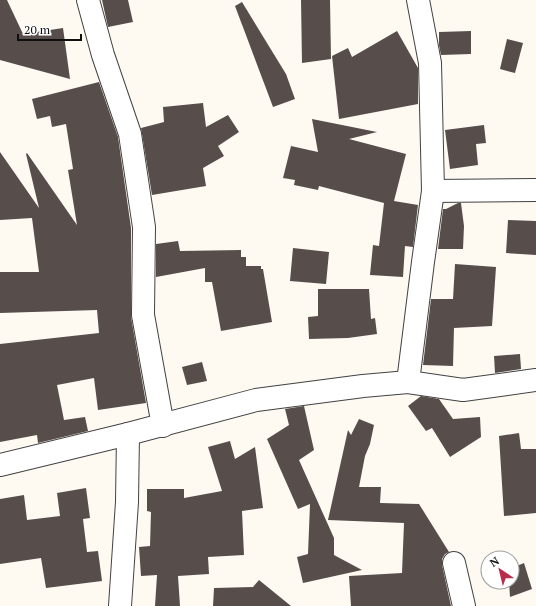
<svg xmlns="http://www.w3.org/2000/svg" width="536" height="606" font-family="'PT Serif',serif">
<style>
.building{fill:#574e4c}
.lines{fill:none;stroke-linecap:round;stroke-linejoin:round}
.minor-casing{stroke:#424242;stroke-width:24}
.minor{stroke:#fff;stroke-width:22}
</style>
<rect width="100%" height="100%" fill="#fefaf2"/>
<g class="building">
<polygon points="0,0 7,0 23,34 63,28 70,79 0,60"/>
<polygon points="102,0 128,0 133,22 108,27"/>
<polygon points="301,0 330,0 331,59 302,63"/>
<polygon points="242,2 286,74 295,99 273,107 235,6"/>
<polygon points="397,31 418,68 418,104 339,119 332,56 348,48 352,57"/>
<polygon points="471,31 471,54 441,55 439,45 439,32"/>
<polygon points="507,39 523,43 515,73 500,69"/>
<polygon points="99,82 118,137 131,228 131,317 146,403 98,410 94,378 57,385 64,420 85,417 88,431 38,443 37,435 0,442 0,344 99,333 97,310 0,313 0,272 39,272 32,218 0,220 0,152 39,208 26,154 27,153 77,225 68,170 73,169 66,124 52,127 50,116 37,119 32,99"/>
<polygon points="203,103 206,127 228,115 239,132 218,146 224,156 203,168 206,186 152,195 141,128 164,122 163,107"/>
<polygon points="312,119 377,132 349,139 406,154 394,201 418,205 413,247 405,246 403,277 370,275 373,245 379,246 384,203 319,186 318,190 294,185 295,180 283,178 291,146 318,152"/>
<polygon points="484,125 486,143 476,144 478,165 450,169 445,130"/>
<polygon points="458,203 461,203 464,226 463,249 438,249 443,209 446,209"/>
<polygon points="508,220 536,221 536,255 506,253"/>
<polygon points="178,241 180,251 241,250 241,257 246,257 246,266 261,266 261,269 263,269 272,322 221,331 212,282 205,282 205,268 156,277 156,244"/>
<polygon points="293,248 329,252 326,284 290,281"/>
<polygon points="455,264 496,267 492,326 454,328 453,366 423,365 431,299 453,299"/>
<polygon points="318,289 369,289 371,319 375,318 377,334 348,338 309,339 308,317 318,316"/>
<polygon points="520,354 521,369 495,373 494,356"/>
<polygon points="202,362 207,381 187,385 182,367"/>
<polygon points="421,396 439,399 453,419 480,417 481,437 450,457 432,428 426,431 408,406"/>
<polygon points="304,406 314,450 299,460 334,538 334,555 362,570 303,583 297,557 308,554 310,504 298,509 267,439 289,425 285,409"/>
<polygon points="359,419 374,425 370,444 365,456 359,487 381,487 380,503 419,504 449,552 445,554 442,559 442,565 451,606 351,606 349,576 402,573 404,523 328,520 348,430 351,435"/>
<polygon points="519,433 521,449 536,449 536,513 504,516 499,436"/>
<polygon points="230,441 235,459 255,447 263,508 242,511 244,555 208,557 209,574 178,576 180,606 155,606 157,575 141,576 139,547 150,546 151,512 147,511 147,489 184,489 184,498 222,491 208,447"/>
<polygon points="86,488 90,518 83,519 87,552 98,551 102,581 46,588 41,558 0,564 0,499 24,495 27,520 60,516 57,493"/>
<polygon points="524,563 532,589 510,597 509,582 512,582 512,568"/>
<polygon points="259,580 291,606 213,606 214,588 253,587"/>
</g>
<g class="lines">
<defs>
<g id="minor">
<polyline points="88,0 103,55 130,134 144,227 143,315 163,426"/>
<polyline points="433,191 536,190"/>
<polyline points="408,382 423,262 433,191 430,63 418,0"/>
<polyline points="0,465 128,434 256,400 363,386 408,382 463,390 536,380"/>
<polyline points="454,563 464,606"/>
<polyline points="120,606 127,502 128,434"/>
</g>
</defs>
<use href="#minor" class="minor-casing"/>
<use href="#minor" class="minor"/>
</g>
<g transform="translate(500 570) rotate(325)"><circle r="19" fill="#ffffff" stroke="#9f9f9f"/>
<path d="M0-3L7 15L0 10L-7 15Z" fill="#b92d4c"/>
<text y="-6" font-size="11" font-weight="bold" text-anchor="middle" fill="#0f0f0f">N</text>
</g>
<path d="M18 34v6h63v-6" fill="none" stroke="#0f0f0f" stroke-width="2"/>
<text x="24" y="34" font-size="12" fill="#0f0f0f" stroke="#ffffff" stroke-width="3" paint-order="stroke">20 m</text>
</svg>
